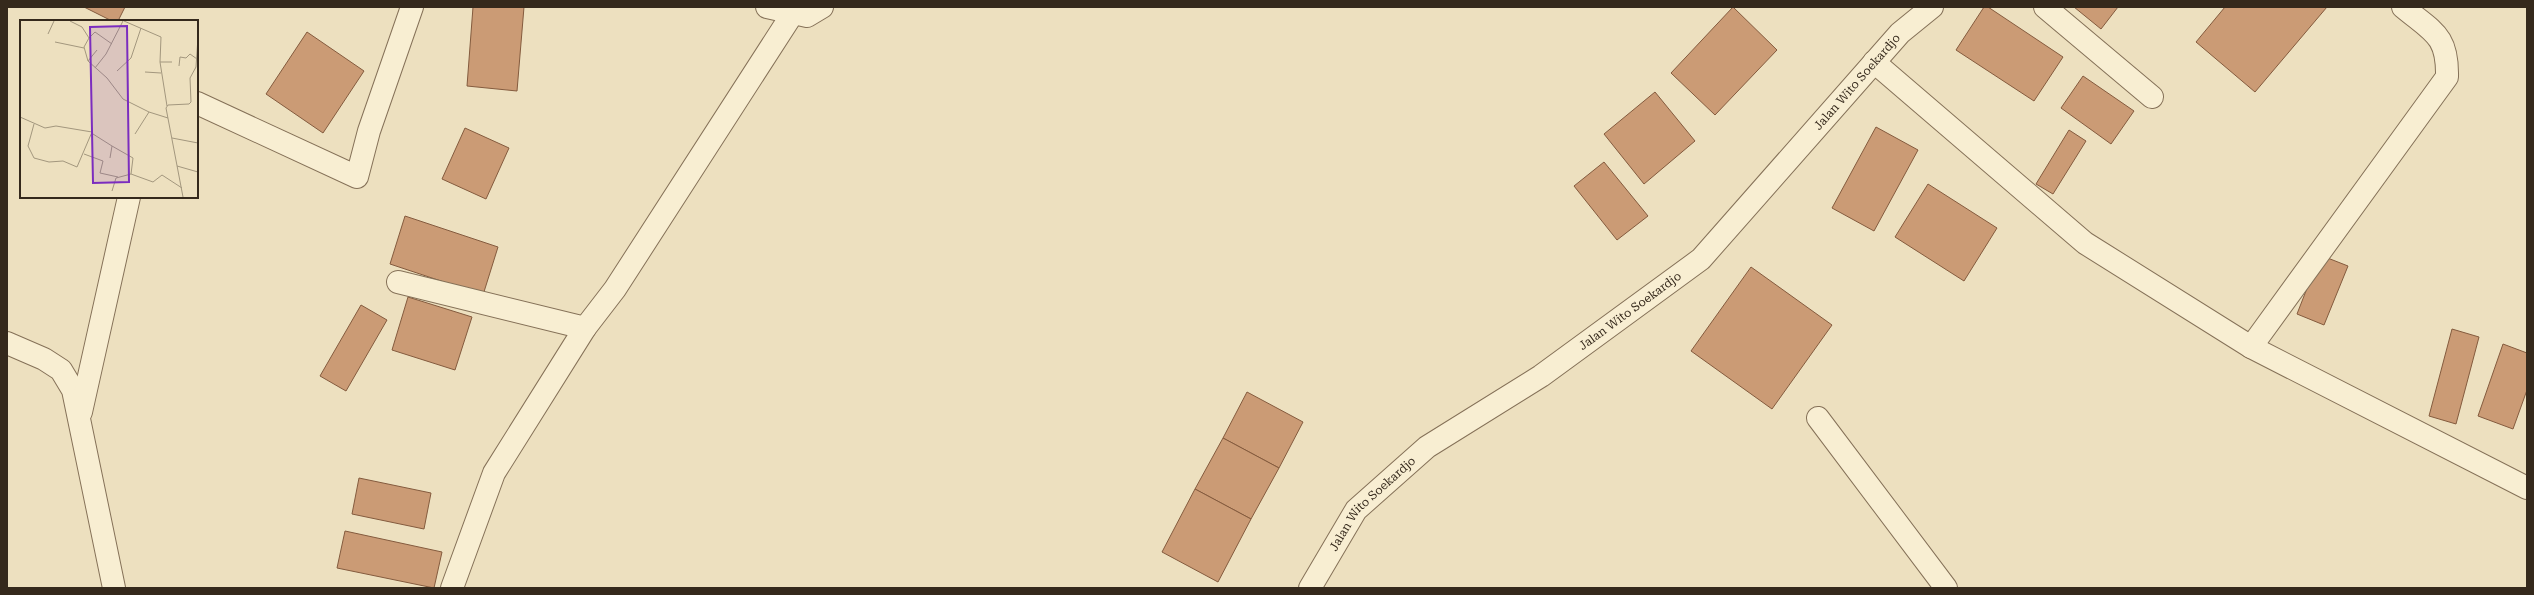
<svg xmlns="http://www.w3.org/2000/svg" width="2534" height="595" font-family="'Roboto Serif',serif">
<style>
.building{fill:#cb9b75;stroke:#845b3e}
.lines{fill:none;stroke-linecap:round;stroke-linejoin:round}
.minor-casing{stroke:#857158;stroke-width:24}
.minor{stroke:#f8eed2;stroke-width:22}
.labels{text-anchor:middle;stroke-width:3;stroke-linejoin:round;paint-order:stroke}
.street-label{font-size:12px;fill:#35291c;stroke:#f5eacf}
.inset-road{fill:none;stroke:#a3977e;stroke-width:1}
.view{fill:#7b2cbf;fill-opacity:0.15;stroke:#7b2cbf;stroke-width:2}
.inset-edge{fill:none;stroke:#35291c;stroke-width:2}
</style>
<rect width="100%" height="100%" fill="#ede0bf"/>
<g class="building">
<polygon points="84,7 125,7 118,21 112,21"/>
<polygon points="473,7 524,7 517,91 467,86"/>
<polygon points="1733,7 1777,50 1715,115 1671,73"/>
<polygon points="1984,7 1988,7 2063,57 2034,101 1956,50"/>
<polygon points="2074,7 2118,7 2101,29"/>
<polygon points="2225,7 2327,7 2255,92 2196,42"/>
<polygon points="307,32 364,71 323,133 266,94"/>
<polygon points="2083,76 2134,111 2111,144 2061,108"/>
<polygon points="1655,92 1695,141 1644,184 1604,134"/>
<polygon points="1876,127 1918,150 1874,231 1832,208"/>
<polygon points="465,128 509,148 486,199 442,179"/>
<polygon points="2069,130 2086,141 2053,194 2036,184"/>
<polygon points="1604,162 1648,216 1617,240 1574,186"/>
<polygon points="1928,184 1997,228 1964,281 1895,237"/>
<polygon points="405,216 498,247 483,295 390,264"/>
<polygon points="2320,255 2348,266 2324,325 2297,314"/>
<polygon points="1751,267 1832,325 1772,409 1691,351"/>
<polygon points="408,297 472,317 455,370 392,350"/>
<polygon points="361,305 387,320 346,391 320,376"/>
<polygon points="2452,329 2479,337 2456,424 2429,416"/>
<polygon points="2503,344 2527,353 2527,390 2513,429 2478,416"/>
<polygon points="1247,392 1303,422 1279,468 1223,438"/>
<polygon points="1223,438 1279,468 1251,519 1195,489"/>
<polygon points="359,478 431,493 424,529 352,514"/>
<polygon points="1195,489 1251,519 1218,582 1162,552"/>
<polygon points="345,531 442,552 434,588 337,568"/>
</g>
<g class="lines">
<defs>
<g id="minor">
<polyline points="767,7 807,16 822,7"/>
<polyline points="2045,7 2152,97"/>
<polyline points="1874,62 2085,243 2251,347 2527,488"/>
<polyline points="197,103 357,177 369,131 412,7"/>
<polyline points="398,282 585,328 615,289 793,13"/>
<polyline points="7,343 44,359 61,370 73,390 114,588"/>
<path d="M 2251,347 L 2447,77 C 2448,35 2433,32 2403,7"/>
<polyline points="81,412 129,197"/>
<polyline points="1818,418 1946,588"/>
<polyline points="452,588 494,473 585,328"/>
<path id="s1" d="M 1310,588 L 1356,510 L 1427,447 L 1541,376 L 1701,259 L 1900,33 L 1932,7"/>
</g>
</defs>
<use href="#minor" class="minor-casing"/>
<use href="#minor" class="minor"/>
</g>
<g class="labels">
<g class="street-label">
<text dy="4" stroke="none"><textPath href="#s1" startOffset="754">Jalan Wito Soekardjo</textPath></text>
<text dy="4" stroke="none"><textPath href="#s1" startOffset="430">Jalan Wito Soekardjo</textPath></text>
<text dy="4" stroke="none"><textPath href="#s1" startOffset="106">Jalan Wito Soekardjo</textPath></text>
</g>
</g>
<g transform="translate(20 20)">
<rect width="178" height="178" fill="#ede0bf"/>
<path class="inset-road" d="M 50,1 L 62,7 L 69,18 L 64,27 L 68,41 L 87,58 L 103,79 L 129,92 L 148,98M 104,1 L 141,17 L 140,42M 28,14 L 34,1M 69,18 L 75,12 L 92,24M 35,22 L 64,28M 68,41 L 77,30M 159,46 L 160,37 L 166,38 L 170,34 L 177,39M 75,48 L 86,34 L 103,1M 97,51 L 111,38 L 121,8M 125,52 L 141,53M 147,86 L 140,42 L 152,42M 0,97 L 25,108 L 36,106 L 72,112 L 57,147 L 43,141 L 29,142 L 14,138 L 8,126 L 14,104M 73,114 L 92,126 L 90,138M 115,114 L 129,92M 152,118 L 178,123M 64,134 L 83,141 L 80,153 L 98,157M 157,146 L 178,152M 111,154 L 133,162 L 142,155 L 162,168M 92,171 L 96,158 L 111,154 L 113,138 L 92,126M 163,177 L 146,88 L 148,85 L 169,84 L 171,82 L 170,58 L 176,47 L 178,17"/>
<path class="view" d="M 107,6 L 109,162 L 73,163 L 70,7 Z"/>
<rect width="178" height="178" class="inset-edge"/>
</g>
<rect width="2534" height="595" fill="none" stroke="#35291c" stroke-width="16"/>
</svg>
